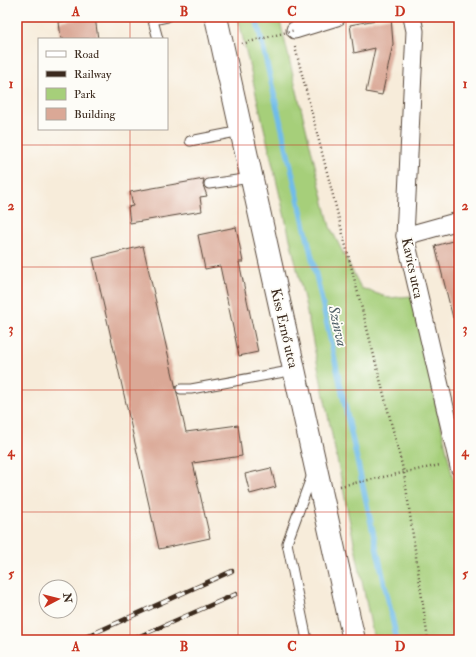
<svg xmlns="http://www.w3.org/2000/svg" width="476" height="657" font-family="'IM FELL Double Pica',serif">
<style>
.green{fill:#a6cf7a;stroke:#707c4c}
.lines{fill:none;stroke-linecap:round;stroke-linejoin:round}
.stream{stroke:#6fbce9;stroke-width:5.5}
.building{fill:#daa896}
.lane-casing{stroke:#57473a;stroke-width:11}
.street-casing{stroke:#57473a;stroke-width:19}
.secondary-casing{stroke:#57473a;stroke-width:24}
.path{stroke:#57473a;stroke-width:2.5;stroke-dasharray:1 3;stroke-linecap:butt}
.lane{stroke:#fff;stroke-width:9}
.street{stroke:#fff;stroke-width:17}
.secondary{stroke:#fff;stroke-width:22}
.rail-casing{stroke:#3b2a1e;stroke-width:4.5}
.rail{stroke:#fdfcf7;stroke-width:3;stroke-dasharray:9;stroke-linecap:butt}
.path-bridge{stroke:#57473a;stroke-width:2.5;stroke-dasharray:1 3;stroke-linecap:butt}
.grid{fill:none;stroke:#c8321e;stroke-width:1;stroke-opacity:0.55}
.labels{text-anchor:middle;stroke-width:3.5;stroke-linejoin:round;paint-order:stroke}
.street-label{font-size:14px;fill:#3b2a1e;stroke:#fdfcf7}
.water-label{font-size:15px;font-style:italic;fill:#4d5d65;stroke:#fdfcf7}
.neatline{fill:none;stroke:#c8321e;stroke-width:1.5}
.grid-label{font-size:13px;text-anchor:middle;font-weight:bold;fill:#c8321e}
</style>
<rect width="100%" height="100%" fill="#fdfcf7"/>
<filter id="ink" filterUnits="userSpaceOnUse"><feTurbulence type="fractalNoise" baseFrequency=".025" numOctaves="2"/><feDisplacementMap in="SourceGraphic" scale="8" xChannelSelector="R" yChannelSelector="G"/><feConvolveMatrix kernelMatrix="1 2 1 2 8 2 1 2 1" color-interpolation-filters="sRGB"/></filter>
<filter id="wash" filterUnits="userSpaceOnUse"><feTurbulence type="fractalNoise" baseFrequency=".012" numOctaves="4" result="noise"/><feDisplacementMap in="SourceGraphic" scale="16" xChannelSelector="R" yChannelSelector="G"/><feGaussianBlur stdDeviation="0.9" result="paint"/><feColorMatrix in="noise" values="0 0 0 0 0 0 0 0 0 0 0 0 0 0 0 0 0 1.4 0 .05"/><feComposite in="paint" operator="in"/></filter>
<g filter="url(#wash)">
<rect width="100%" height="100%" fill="#f7ecda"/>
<polygon class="green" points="238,17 279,17 330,227 361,288 389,298 412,296 459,505 459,640 374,640 305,303"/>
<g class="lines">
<polyline class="stream" points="256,17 319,288 397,640"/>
</g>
<g id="blocks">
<g class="building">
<polygon points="95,17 98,39 61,39 59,22"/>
<polygon points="391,17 393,44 382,95 366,92 375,48 354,53 350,25"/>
<polygon points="204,179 203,185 207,196 200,197 202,211 130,223 128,207 133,206 130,192"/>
<polygon points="236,227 243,262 239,262 258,352 239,356 220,266 205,269 198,235"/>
<polygon points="459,239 459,317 453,318 435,246"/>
<polygon points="143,246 186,432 238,425 242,456 193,463 210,538 159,549 93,258"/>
<polygon points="271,468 276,487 250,494 245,474"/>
</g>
</g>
</g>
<g filter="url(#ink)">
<use href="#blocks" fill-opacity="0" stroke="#57473a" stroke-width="1"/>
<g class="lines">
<defs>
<g id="lane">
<polyline points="152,17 158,39"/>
<polyline points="153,20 167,17"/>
<polyline points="190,141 241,131"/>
<polyline points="209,184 251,178"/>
<polyline points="181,389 191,389 295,370"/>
<polyline points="307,640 287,543 312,475"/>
</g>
<g id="street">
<polyline points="412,17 415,31 405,236 459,467"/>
<polyline points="295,30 337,17"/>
<polyline points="405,236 459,221"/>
</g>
<polyline id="secondary" points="216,17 354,640"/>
</defs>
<use href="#lane" class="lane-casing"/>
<use href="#street" class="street-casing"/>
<use href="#secondary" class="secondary-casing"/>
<g class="path">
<polyline points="242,44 249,42"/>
<polyline points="295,47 404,473 428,640"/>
<polyline points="340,486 440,465"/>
</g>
<use href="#lane" class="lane"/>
<use href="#street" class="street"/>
<use href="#secondary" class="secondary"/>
<defs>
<g id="rail">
<polyline points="79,640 232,571"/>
<polyline points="131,640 236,594"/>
</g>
</defs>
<use href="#rail" class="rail-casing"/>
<use href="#rail" class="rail"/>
<polyline class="path-bridge" points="249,42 295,30"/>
</g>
</g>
<path class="grid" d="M 130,17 L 130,39M 238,17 L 238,640M 346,17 L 346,640M 130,129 L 130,640M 17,145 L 459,145M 17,267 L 459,267M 17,390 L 459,390M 17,512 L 459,512"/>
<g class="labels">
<g class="street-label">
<text transform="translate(413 268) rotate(78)" y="5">Kavics utca</text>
<text transform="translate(285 328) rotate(77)" y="5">Kiss Ernő utca</text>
</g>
<g class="water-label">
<text transform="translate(338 326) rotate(77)" y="5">Szinva</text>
</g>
</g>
<rect width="476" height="657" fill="none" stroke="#fdfcf7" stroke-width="44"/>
<rect x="38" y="38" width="130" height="92" fill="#fdfcf7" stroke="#afa8a0"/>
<rect x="46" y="51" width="20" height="6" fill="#ffffff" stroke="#afa8a0"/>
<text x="74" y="58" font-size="12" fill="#3b2a1e">Road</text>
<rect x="46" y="71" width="20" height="6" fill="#3b2a1e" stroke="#afa8a0"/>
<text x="74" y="78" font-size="12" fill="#3b2a1e">Railway</text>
<rect x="46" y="88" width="20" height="12" fill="#a6cf7a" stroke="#afa8a0"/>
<text x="74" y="98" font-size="12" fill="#3b2a1e">Park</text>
<rect x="46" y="108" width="20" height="12" fill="#daa896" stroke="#afa8a0"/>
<text x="74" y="118" font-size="12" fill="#3b2a1e">Building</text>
<g transform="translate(58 599) rotate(83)"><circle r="19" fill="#fdfcf7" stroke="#afa8a0"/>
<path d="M0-3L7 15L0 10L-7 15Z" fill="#c8321e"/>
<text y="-6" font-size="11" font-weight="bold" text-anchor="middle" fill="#3b2a1e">N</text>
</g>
<rect x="22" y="22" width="432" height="613" class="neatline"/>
<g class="grid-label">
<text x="76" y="16">A</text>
<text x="184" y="16">B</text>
<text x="292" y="16">C</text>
<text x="400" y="16">D</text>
<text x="11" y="88">1</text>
<text x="465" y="88">1</text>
<text x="11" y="210">2</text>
<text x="465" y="210">2</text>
<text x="11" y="333">3</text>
<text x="465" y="333">3</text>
<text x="11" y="456">4</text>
<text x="465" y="456">4</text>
<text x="11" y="578">5</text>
<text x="465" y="578">5</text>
<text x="76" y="651">A</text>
<text x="184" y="651">B</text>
<text x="292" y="651">C</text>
<text x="400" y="651">D</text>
</g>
</svg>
